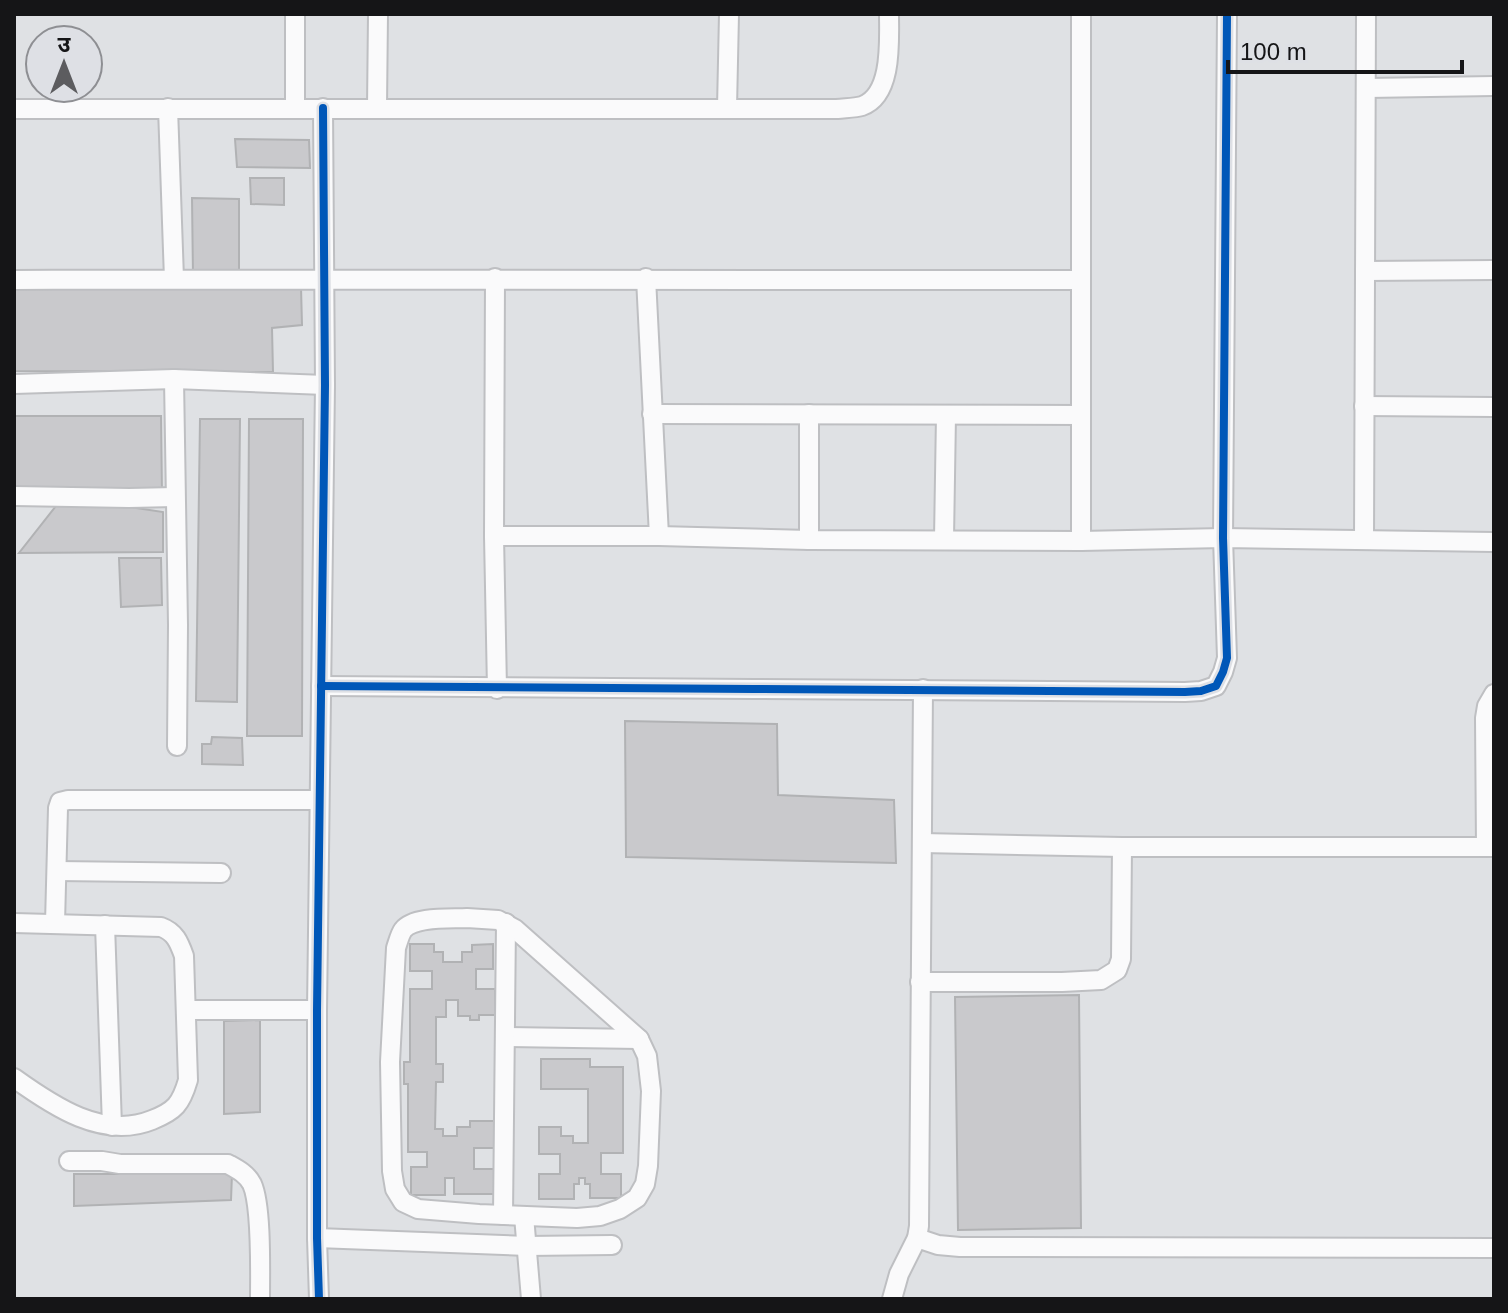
<svg xmlns="http://www.w3.org/2000/svg" width="1508" height="1313" font-family="Helvetica,'Noto Sans Devanagari',sans-serif">
<style>
.building{fill:#c9c9cc;stroke:#b1b2b4;stroke-width:2}
.lines{fill:none;stroke-linecap:round;stroke-linejoin:round}
.street-casing{stroke:#bebfc2;stroke-width:22}
.street{stroke:#fafafb;stroke-width:18}
.cycleway-casing{stroke:#dee0e5;stroke-width:13}
.cycleway{stroke:#0057b8;stroke-width:8}
</style>
<rect width="100%" height="100%" fill="#dfe1e4"/>
<g class="building">
<polygon points="235,139 309,140 310,168 237,167"/>
<polygon points="250,178 284,178 284,205 251,204"/>
<polygon points="192,198 239,199 239,277 193,276"/>
<polygon points="14,285 301,287 302,325 272,328 273,372 14,371"/>
<polygon points="14,416 161,416 162,495 14,492"/>
<polygon points="200,419 240,419 237,702 196,701"/>
<polygon points="249,419 303,419 302,736 247,736"/>
<polygon points="63,497 163,512 163,552 19,553"/>
<polygon points="119,558 161,558 162,605 121,607"/>
<polygon points="625,721 777,724 778,795 894,800 896,863 626,857"/>
<polygon points="212,737 242,738 243,765 202,764 202,744 211,744"/>
<polygon points="410,944 434,944 434,952 443,952 443,962 462,962 462,952 472,952 472,945 493,944 493,969 476,969 476,989 495,989 495,1015 479,1015 479,1020 470,1020 470,1016 458,1016 458,1000 446,1000 446,1017 436,1017 436,1064 443,1064 443,1082 436,1082 435,1129 443,1129 443,1136 457,1136 457,1127 470,1127 470,1121 495,1121 495,1148 474,1148 474,1169 495,1169 495,1194 454,1194 454,1178 445,1178 445,1195 411,1195 411,1167 427,1167 427,1152 408,1152 408,1084 404,1084 404,1062 410,1062 410,989 432,989 432,971 410,971"/>
<polygon points="1079,995 1081,1228 958,1230 955,997"/>
<polygon points="260,1020 260,1112 224,1114 224,1021"/>
<polygon points="541,1059 590,1059 590,1067 623,1067 623,1153 601,1153 601,1174 621,1174 621,1198 590,1198 590,1184 585,1184 585,1178 579,1178 579,1184 574,1184 574,1199 539,1199 539,1174 560,1174 560,1154 539,1154 539,1127 561,1127 561,1136 573,1136 573,1143 588,1143 588,1089 541,1089"/>
<polygon points="74,1174 232,1174 231,1200 74,1206"/>
</g>
<g class="lines">
<defs>
<g id="street">
<polyline points="295,14 295,108"/>
<polyline points="1367,88 1494,86"/>
<polyline points="377,107 378,14"/>
<polyline points="168,108 174,279"/>
<polyline points="727,108 729,14"/>
<path d="M 14,109 L 837,109 C 845,108 855,108 862,106 C 893,95 889,40 889,14"/>
<polyline points="1365,271 1494,270"/>
<polyline points="495,278 494,536 497,689"/>
<polyline points="646,278 659,536"/>
<path d="M 14,280 C 369,277 724,279 1080,280"/>
<polyline points="174,379 178,625 177,746"/>
<polyline points="14,384 174,379 325,385"/>
<polyline points="1364,406 1494,407"/>
<polyline points="652,414 1081,415"/>
<polyline points="809,414 809,540"/>
<polyline points="14,496 129,498 175,497"/>
<polyline points="494,536 659,536 809,540 1081,541 1223,538 1494,542"/>
<polyline points="944,539 946,415"/>
<polyline points="1364,540 1366,14"/>
<polyline points="1081,541 1081,14"/>
<path d="M 321,686 C 609,690 897,688 1185,692 L 1201,691 L 1216,686 L 1223,672 L 1227,658 L 1223,538 L 1227,14"/>
<polyline points="922,843 1122,847 1494,847"/>
<polyline points="1486,847 1485,718 1487,706 1494,694"/>
<polyline points="57,871 221,873"/>
<path d="M 467,918 L 498,920 L 515,929 L 639,1039 L 647,1056 L 651,1091 L 648,1166 L 645,1184 L 637,1198 L 620,1209 L 600,1216 L 577,1218 L 479,1214 L 418,1209 L 403,1202 L 395,1189 L 392,1171 L 390,1062 L 396,948 C 398,942 400,934 403,930 C 414,916 451,919 467,918 Z"/>
<path d="M 14,923 L 161,927 C 175,932 179,942 184,956 L 188,1080 C 181,1104 175,1111 152,1120 C 103,1140 53,1106 14,1078"/>
<polyline points="55,923 58,808 60,802 68,800 319,800"/>
<polyline points="105,925 112,1126"/>
<polyline points="920,982 1062,982 1101,980 1117,970 1121,959 1122,847"/>
<polyline points="186,1010 317,1010"/>
<polyline points="505,1037 639,1039"/>
<path d="M 69,1161 L 102,1161 L 120,1164 L 228,1164 C 237,1169 247,1174 252,1184 C 262,1206 260,1273 260,1299"/>
<polyline points="503,1215 506,923"/>
<polyline points="524,1216 531,1299"/>
<polyline points="317,1238 527,1246 612,1245"/>
<polyline points="917,1238 938,1245 960,1247 1494,1248"/>
<polyline points="319,1299 317,1238 317,1010 325,385 323,108"/>
<polyline points="892,1299 899,1274 917,1238 919,1226 923,689"/>
</g>
</defs>
<use href="#street" class="street-casing"/>
<use href="#street" class="street"/>
<defs>
<g id="cycleway">
<path d="M 321,686 C 609,690 897,688 1185,692 L 1201,691 L 1216,686 L 1223,672 L 1227,658 L 1223,538 L 1227,14"/>
<polyline points="319,1299 317,1238 317,1010 325,385 323,108"/>
</g>
</defs>
<use href="#cycleway" class="cycleway-casing"/>
<use href="#cycleway" class="cycleway"/>
</g>
<rect width="1508" height="1313" fill="none" stroke="#151517" stroke-width="32"/>
<g transform="translate(64 64)"><circle r="38" fill="#dee0e5" stroke="#8e8f93" stroke-width="2"/>
<path d="M0-6L14 30L0 20L-14 30Z" fill="#5c5c5f"/>
<text y="-12" font-size="22" font-weight="bold" text-anchor="middle" fill="#151517">उ</text>
</g>
<path d="M1228 60v12h234v-12" fill="none" stroke="#151517" stroke-width="4"/>
<text x="1240" y="60" font-size="24" fill="#151517" stroke="#dee0e5" stroke-width="6" paint-order="stroke">100 m</text>
</svg>
